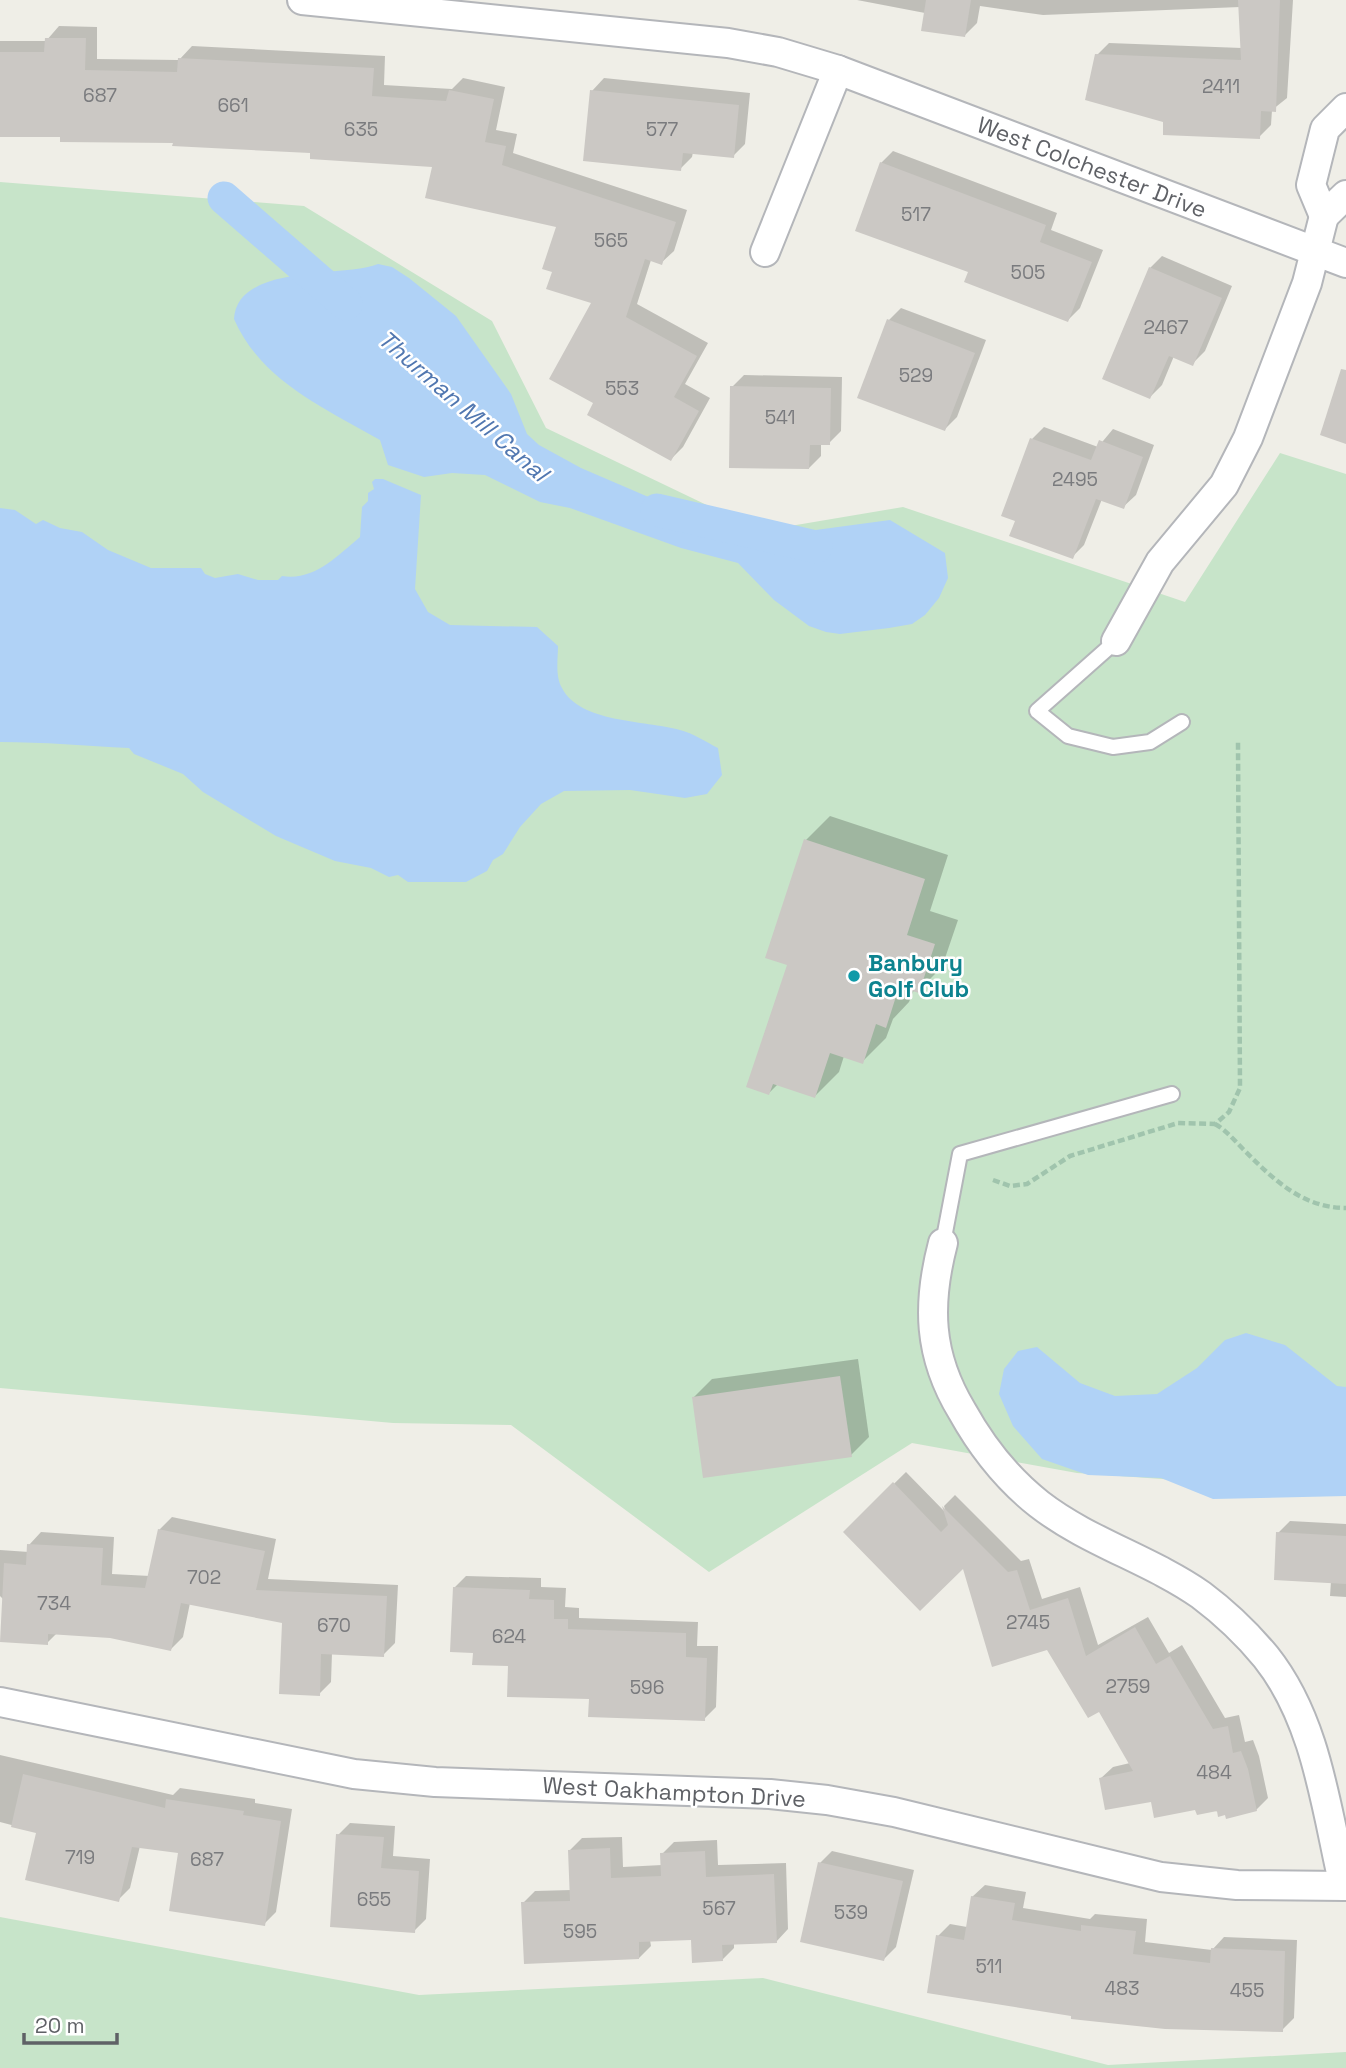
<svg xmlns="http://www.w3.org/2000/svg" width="1346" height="2068" font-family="'Space Grotesk',sans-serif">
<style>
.green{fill:#c7e4c9}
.water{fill:#b0d2f6}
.shadow{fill:#0003}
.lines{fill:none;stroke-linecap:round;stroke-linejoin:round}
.canal{stroke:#b0d2f6;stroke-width:33}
.building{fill:#cbc8c4}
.lane-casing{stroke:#b4b6ba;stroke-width:18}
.street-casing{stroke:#b4b6ba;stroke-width:32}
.path{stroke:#a0c4ad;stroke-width:4.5;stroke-dasharray:7 3.5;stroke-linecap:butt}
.lane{stroke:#fff;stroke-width:14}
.street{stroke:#fff;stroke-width:28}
.culture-dot{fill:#0f9aa8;stroke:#fff;stroke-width:2.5}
.labels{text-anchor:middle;stroke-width:5;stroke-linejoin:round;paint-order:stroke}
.number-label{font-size:19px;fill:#7a7b7e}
.street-label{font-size:23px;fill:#5f6166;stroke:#fff}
.culture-label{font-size:23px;font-weight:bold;fill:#0d838f;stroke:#fff;text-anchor:start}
.water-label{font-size:24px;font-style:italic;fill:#5177b0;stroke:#fff}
</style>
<rect width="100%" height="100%" fill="#efeee7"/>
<g class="green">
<polygon points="0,182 304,206 492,321 546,428 761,531 903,507 1185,602 1280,453 1346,474 1346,1492 1077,1473 912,1443 709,1572 511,1425 393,1423 0,1388"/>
<polygon points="0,1917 419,1995 763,1978 1108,2065 1346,2052 1346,2068 0,2068"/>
</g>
<g class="water">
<path d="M 378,264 L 392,267 L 409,278 L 456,316 L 511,394 L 527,434 L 539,445 L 581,468 L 730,532 L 771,536 L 890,520 L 945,553 L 948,578 L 939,598 L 925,615 L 912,624 L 889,628 L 840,634 L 826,632 L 809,626 L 774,600 L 738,563 L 681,548 L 570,508 L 540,502 L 485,475 L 452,473 L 424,477 L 388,465 L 380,440 C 324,408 261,381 234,319 C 237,263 344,278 378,264 Z"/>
<path d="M 375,479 L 383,479 L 421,495 L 415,589 L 428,612 L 450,625 L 537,627 L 558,646 C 558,659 555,676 562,688 C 580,723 644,720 680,730 C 693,733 706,742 718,748 L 722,775 L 707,794 L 685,798 L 630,790 L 564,791 L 541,804 L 520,827 L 503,854 L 493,860 L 487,871 L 466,882 L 408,882 L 398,875 L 389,877 L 371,868 L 335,861 L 276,836 L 203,792 L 183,774 L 134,754 L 129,748 C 87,746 43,742 0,742 L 0,508 L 15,510 L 36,524 L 43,520 L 60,528 L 82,532 L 108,550 L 151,568 L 201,568 L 205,574 L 215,578 L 238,574 L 258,580 L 278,580 L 282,576 C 314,581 336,557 360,537 L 362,507 L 368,501 L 368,493 L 374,489 L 372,482 Z"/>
<polygon points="1246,1333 1285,1345 1337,1386 1346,1387 1346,1496 1213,1499 1161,1478 1088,1475 1042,1459 1013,1426 999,1394 1004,1369 1018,1351 1037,1347 1080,1383 1115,1396 1157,1394 1197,1368 1225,1340"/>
</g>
<g class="shadow">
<polygon points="857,0 1293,0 1287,98 1272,110 1271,125 1259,137 1165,121 1097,55 1109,43 1242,48 1240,7 1043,15 980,6 977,23 965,35 925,13"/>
<polygon points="59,26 97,27 97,59 179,60 192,46 385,56 384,85 452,89 463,78 505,87 496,130 517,134 513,153 687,210 674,251 661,263 651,260 637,304 708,343 685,384 710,398 683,447 671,459 595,403 594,302 554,271 558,225 434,165 312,152 62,135 0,135 0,41 46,41"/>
<polygon points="604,78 750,93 745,144 733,156 693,152 692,157 680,169 592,91"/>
<polygon points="893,151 1057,213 1051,230 1103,250 1080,308 1068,320 970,271 881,163"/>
<polygon points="1162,256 1232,286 1205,351 1192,364 1174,356 1162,385 1150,397 1150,268"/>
<polygon points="901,308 986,340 957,417 945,429 889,320"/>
<polygon points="744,375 842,377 841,431 829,443 821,443 821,456 809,468 732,387"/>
<polygon points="1044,427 1098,447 1113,429 1154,445 1136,495 1123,507 1102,499 1084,545 1072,557 1017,520 1032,439"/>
<polygon points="830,816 948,855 930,911 958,920 942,967 918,991 914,990 909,1002 893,1019 886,1038 862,1062 844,1056 839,1072 815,1096 778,1084 769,1093 806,840"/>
<polygon points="858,1359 869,1437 851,1455 694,1397 712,1379"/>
<polygon points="906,1472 946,1513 944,1506 955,1495 1021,1561 1029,1559 1042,1599 1080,1587 1098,1645 1148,1617 1169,1653 1182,1645 1225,1718 1239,1715 1245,1742 1253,1740 1259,1756 1268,1798 1256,1810 1227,1813 1197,1808 1100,1779 1113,1767 1130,1763 1100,1710 1048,1648 964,1566 845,1532"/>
<polygon points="172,1517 276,1539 268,1579 398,1585 395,1643 383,1655 332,1653 331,1682 319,1694 284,1622 190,1603 183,1637 171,1649 110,1636 57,1633 47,1643 0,1596 0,1550 29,1552 29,1545 41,1532 114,1537 112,1574 150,1576 159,1530"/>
<polygon points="1290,1521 1346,1524 1346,1597 1330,1596 1331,1581 1278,1533"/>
<polygon points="466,1576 541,1578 541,1587 566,1588 565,1607 579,1608 579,1618 698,1622 697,1646 718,1646 716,1707 704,1719 590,1698 474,1651 454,1588"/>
<polygon points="0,1755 173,1795 180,1788 255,1799 255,1803 292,1809 276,1912 264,1924 180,1851 140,1846 130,1888 118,1900 38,1832 0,1822"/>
<polygon points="350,1823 395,1826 393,1856 430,1859 426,1919 414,1931 338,1835"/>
<polygon points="622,1837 623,1867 662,1865 662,1854 674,1842 717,1840 718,1865 786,1863 788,1929 776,1942 734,1943 734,1948 722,1960 693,1938 650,1940 651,1946 639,1958 523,1903 535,1891 571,1890 570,1850 582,1838"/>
<polygon points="832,1851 914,1870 896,1947 884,1959 820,1863"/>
<polygon points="985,1885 1026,1892 1023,1908 1090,1919 1095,1914 1147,1919 1145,1942 1212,1950 1224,1937 1297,1940 1294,2018 1282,2030 938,1936 950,1924 967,1927 972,1897"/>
</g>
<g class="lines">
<g class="canal">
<polyline points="224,198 346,304"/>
<polyline points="657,510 816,547"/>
</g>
</g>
<g class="building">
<polygon points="926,0 971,0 965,37 921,31"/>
<polygon points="1238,0 1280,0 1276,112 1261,111 1260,139 1163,135 1163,122 1085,100 1095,54 1241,60"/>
<polygon points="45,38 86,38 85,70 177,72 178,58 374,68 372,96 446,101 449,90 494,99 485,142 506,146 502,165 676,222 662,265 645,259 626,317 697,356 674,397 699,411 671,461 587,415 593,403 549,379 591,303 546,289 552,272 542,269 556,227 425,198 432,167 310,159 310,153 172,146 173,143 60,142 60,137 0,137 0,52 44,52"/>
<polygon points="590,90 739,105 734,158 683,153 681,171 583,161"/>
<polygon points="880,162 1046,225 1040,242 1092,262 1068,322 964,282 968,272 855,231"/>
<polygon points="1149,267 1222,298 1193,366 1169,356 1150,399 1102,379"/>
<polygon points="887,319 975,353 945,431 857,398"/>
<polygon points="1341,369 1346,370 1346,444 1320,435"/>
<polygon points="730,386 831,388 830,445 810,445 809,469 729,468"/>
<polygon points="1030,438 1091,460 1099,440 1143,457 1124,509 1096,499 1073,559 1009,536 1015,521 1001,516"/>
<polygon points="804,839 925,879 907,935 935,944 919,993 899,987 886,1028 876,1024 863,1064 830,1053 815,1098 773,1084 769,1095 746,1087 787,965 765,958"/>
<polygon points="840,1376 852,1457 703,1478 692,1397"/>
<polygon points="893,1482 941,1532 948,1525 942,1506 1008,1572 1017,1570 1030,1610 1068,1598 1086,1656 1135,1627 1156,1664 1170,1656 1213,1729 1228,1726 1233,1753 1241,1751 1248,1769 1257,1811 1226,1819 1225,1815 1218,1817 1217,1811 1197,1815 1195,1810 1154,1818 1151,1802 1105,1810 1099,1778 1133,1771 1099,1712 1088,1718 1047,1650 992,1667 963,1569 920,1611 843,1532"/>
<polygon points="158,1529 265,1551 256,1590 387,1596 384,1657 321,1654 320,1696 279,1694 282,1623 181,1603 171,1651 110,1638 48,1634 48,1645 0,1642 4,1563 26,1565 27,1544 103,1548 101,1585 145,1588"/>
<polygon points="1276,1532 1346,1536 1346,1584 1274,1580"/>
<polygon points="453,1587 530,1590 529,1599 554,1600 554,1619 568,1619 568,1629 686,1633 686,1657 707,1658 705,1721 588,1717 589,1699 507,1697 508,1666 472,1665 473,1653 450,1652"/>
<polygon points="23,1774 165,1808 166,1799 244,1811 243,1815 281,1821 265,1926 169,1911 178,1853 132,1847 119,1902 25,1880 36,1833 11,1827"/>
<polygon points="336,1834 384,1837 381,1868 419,1871 415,1933 330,1927"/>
<polygon points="610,1848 611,1878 661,1876 660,1853 705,1851 706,1877 774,1874 777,1943 722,1945 723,1961 692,1963 691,1940 639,1942 639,1959 524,1964 521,1902 570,1901 568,1850"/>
<polygon points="818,1862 903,1881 884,1961 800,1942"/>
<polygon points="971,1896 1015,1903 1012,1920 1081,1931 1081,1925 1136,1931 1133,1954 1210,1963 1211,1948 1285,1951 1283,2032 1165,2029 1071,2019 1071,2016 927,1993 936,1935 964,1940"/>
</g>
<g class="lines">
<defs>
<g id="lane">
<polyline points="1116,641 1037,711 1068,736 1113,747 1150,742 1182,722"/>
<polyline points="943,1243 960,1154 1172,1094"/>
</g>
<g id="street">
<polyline points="302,0 728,43 778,52 838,70 1346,263"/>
<polyline points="1346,108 1325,129 1311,185 1324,216 1346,195"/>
<polyline points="765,252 838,70"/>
<polyline points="1116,641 1160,562 1224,485 1248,438 1307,283 1324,216"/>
<path d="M 943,1243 C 927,1304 928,1355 962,1411 C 982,1447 1006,1478 1039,1504 C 1088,1542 1151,1560 1201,1595 C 1225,1613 1247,1634 1266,1657 C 1317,1721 1326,1809 1344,1886"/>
<polyline points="0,1702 354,1774 435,1782 770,1794 827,1800 894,1812 1161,1877 1237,1885 1346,1886"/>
</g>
</defs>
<use href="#lane" class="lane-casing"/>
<use href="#street" class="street-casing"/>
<g class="path">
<path d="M 1215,1124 C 1226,1130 1234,1140 1243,1149 C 1273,1179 1302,1208 1346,1208"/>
<polyline points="993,1180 1010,1186 1027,1184 1070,1156 1178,1123 1215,1124 1229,1112 1240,1088 1238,742"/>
</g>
<use href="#lane" class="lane"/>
<use href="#street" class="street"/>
</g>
<circle class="culture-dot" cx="854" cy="976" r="7"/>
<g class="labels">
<g class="number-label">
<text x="1221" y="93">2411</text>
<text x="100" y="102">687</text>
<text x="233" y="112">661</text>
<text x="361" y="136">635</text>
<text x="662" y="136">577</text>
<text x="916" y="221">517</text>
<text x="611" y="247">565</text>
<text x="1028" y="279">505</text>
<text x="1166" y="334">2467</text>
<text x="916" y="382">529</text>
<text x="622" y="395">553</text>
<text x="780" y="424">541</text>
<text x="1075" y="486">2495</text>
<text x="204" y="1584">702</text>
<text x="54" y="1610">734</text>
<text x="1028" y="1629">2745</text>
<text x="334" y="1632">670</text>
<text x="509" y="1643">624</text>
<text x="1128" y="1693">2759</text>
<text x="647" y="1694">596</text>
<text x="1214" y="1779">484</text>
<text x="80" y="1864">719</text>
<text x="207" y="1866">687</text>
<text x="374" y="1906">655</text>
<text x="719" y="1915">567</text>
<text x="851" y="1919">539</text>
<text x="580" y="1938">595</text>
<text x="989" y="1973">511</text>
<text x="1122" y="1995">483</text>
<text x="1247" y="1997">455</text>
</g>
<g class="street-label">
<text transform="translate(1092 167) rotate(21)" y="8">West Colchester Drive</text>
<text transform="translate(674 1792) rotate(3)" y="8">West Oakhampton Drive</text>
</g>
<g class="culture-label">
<text x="868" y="971">Banbury<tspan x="868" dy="26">Golf Club</tspan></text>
</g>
<g class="water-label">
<text transform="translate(463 406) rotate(41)" y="8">Thurman Mill Canal</text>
</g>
</g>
<path d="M24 2033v10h93v-10" fill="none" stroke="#5f6166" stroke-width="3.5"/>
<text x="35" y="2033" font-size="21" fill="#5f6166" stroke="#ffffff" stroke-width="5" paint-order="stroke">20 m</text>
</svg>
